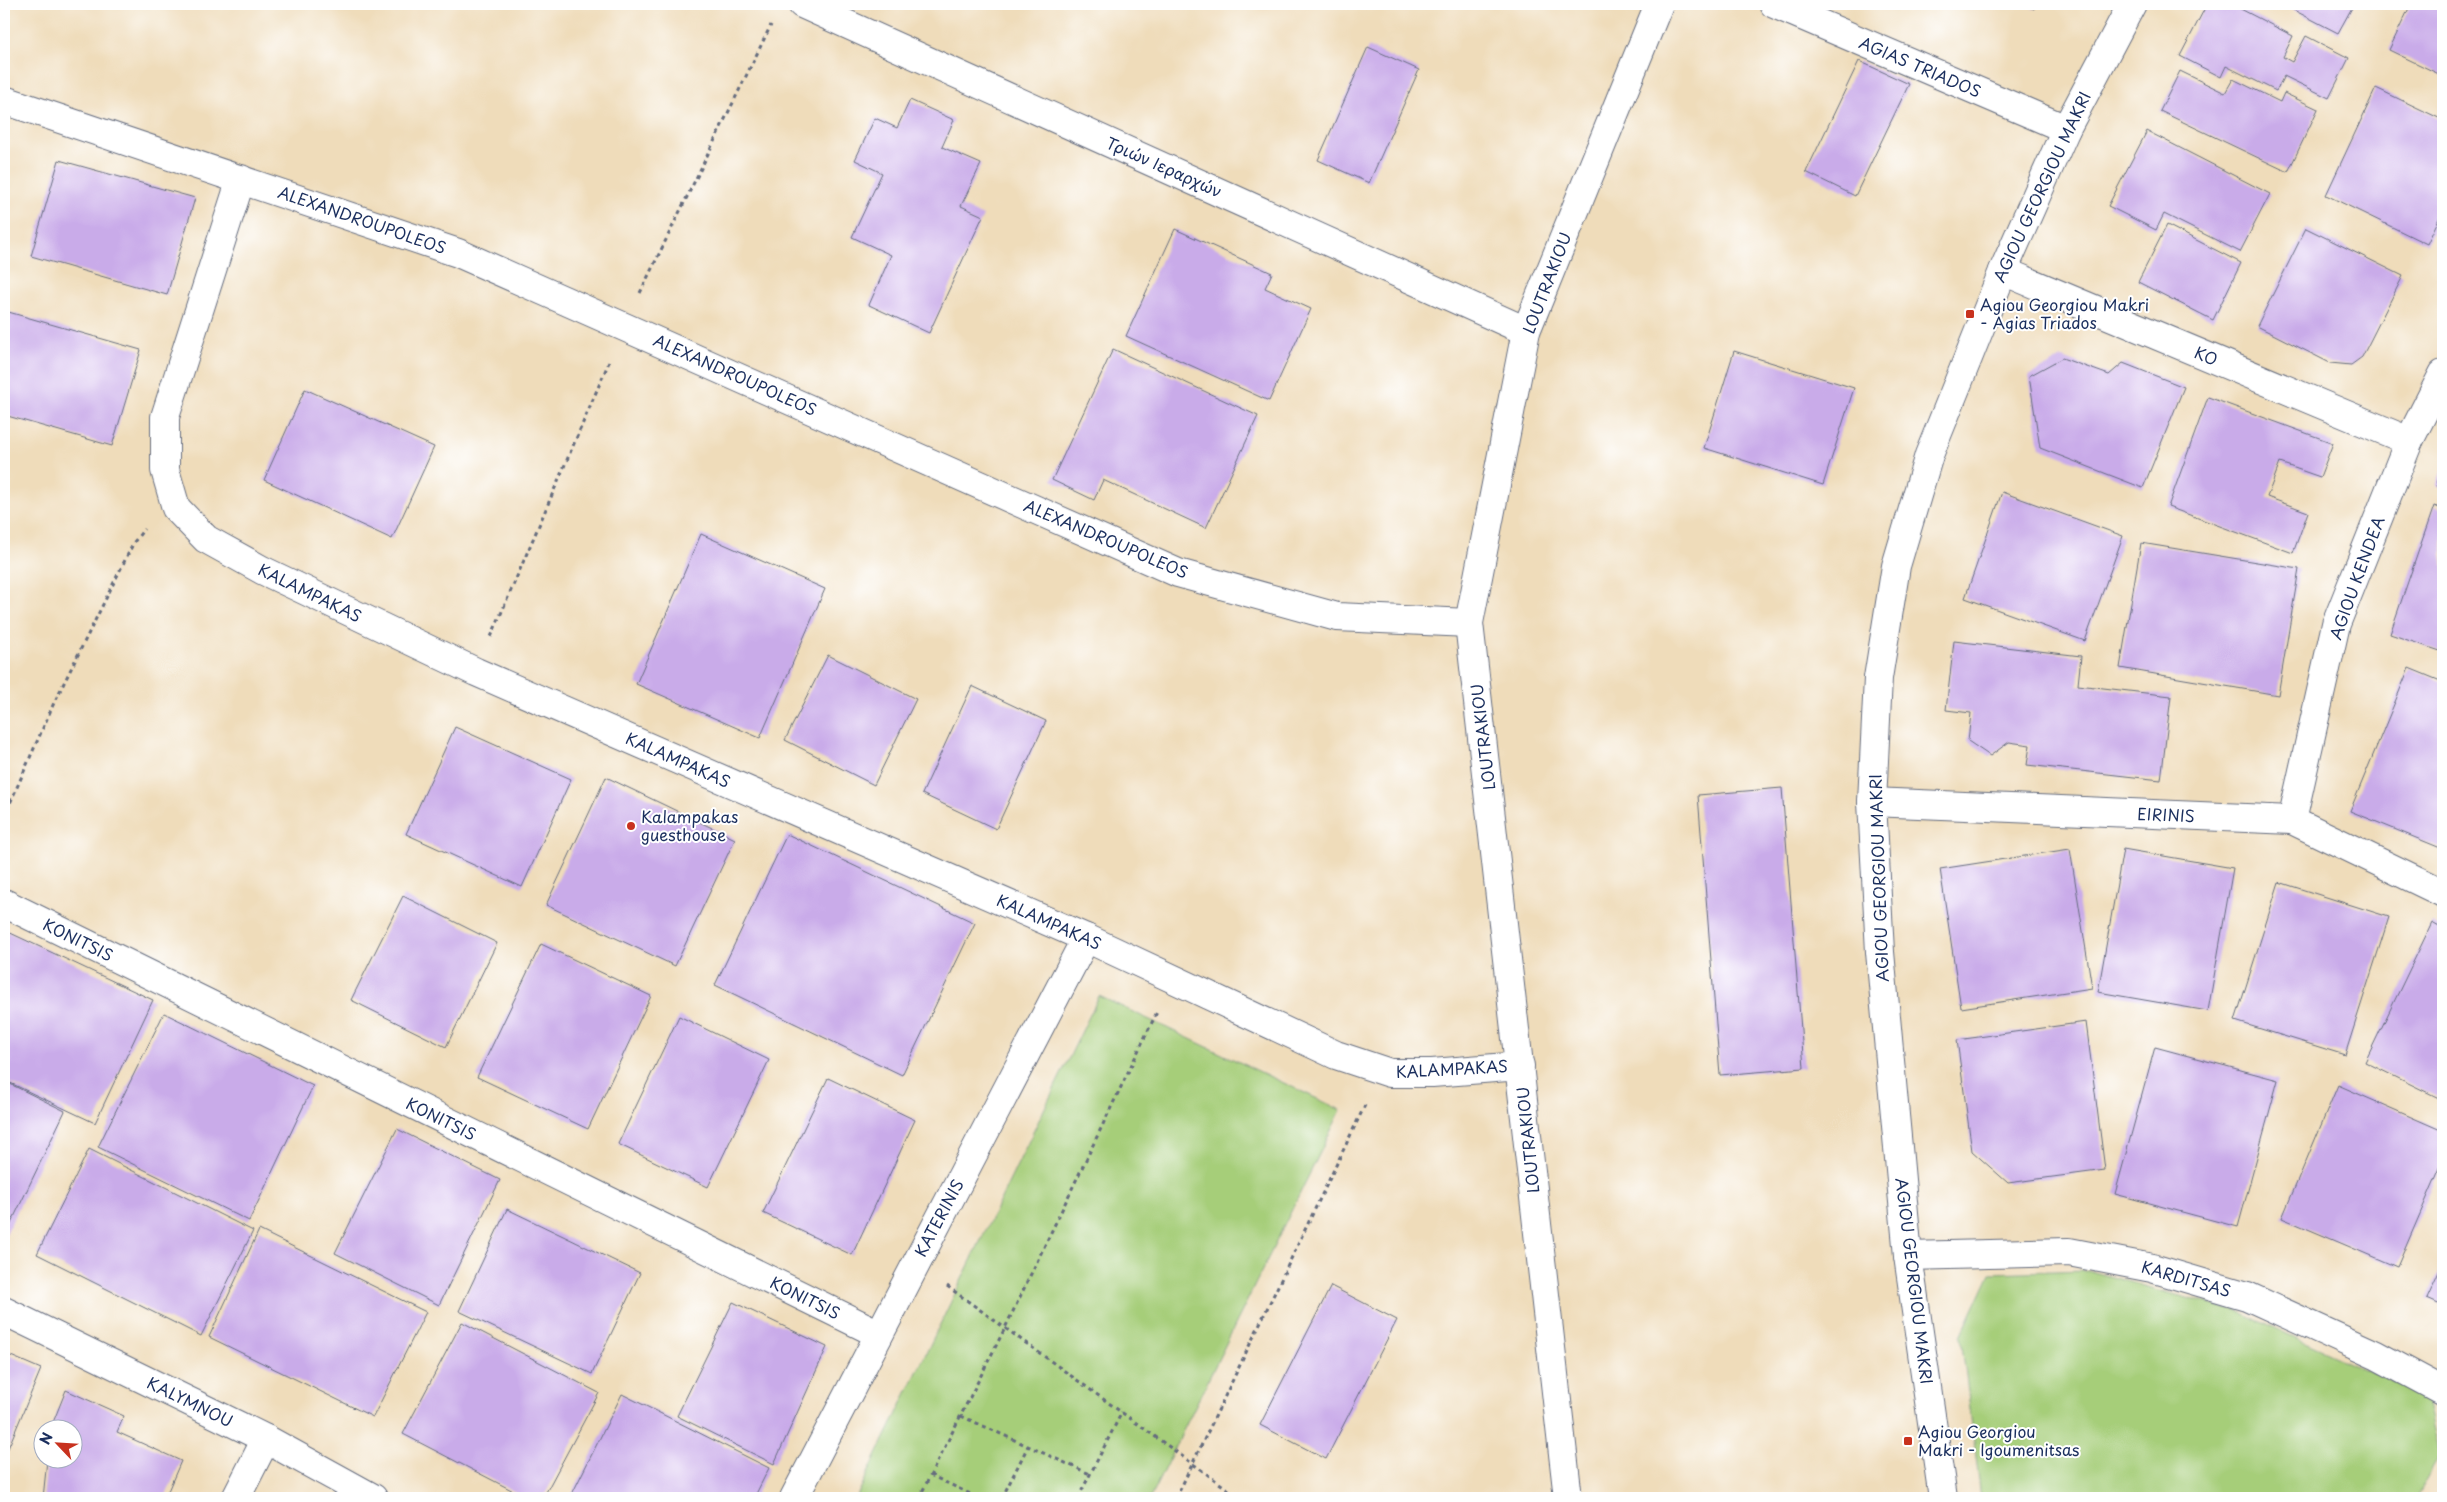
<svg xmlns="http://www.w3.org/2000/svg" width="2447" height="1502" font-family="'Playpen Sans',sans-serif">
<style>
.green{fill:#a6ce79;stroke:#607e6c}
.building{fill:#c9abe9}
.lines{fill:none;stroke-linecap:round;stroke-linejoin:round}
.minor-casing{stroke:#656c7e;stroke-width:30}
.path{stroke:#656c7e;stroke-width:3;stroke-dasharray:4 4;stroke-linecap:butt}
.minor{stroke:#fff;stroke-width:28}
.poi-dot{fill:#c8321e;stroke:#fff;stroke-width:2}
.labels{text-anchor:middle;stroke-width:4;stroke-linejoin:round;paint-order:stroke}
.street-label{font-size:16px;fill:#1b2f5e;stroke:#fff}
.poi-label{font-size:16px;fill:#1b2f5e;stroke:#fff;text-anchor:start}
</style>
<rect width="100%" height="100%" fill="#fff"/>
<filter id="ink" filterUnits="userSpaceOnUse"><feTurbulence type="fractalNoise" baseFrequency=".02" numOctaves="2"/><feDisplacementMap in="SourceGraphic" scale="10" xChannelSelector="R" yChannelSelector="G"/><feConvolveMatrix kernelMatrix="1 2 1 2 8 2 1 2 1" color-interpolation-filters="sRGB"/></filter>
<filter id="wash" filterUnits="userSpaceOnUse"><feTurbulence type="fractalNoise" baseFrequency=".0096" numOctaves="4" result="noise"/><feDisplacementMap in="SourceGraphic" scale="20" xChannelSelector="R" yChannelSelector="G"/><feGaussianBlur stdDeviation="1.12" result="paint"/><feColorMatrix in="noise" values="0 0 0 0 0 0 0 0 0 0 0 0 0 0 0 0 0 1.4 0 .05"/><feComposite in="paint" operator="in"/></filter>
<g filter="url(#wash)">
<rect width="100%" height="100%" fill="#efdcba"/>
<g class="green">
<polygon points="1099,996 1341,1110 1150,1498 856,1498"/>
<polygon points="2087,1270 2241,1313 2426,1397 2440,1455 2416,1498 1981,1498 1961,1336 1990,1273"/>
</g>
<g id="blocks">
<g class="building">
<polygon points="2023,4 2037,4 2034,9"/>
<polygon points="2207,4 2231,4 2293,36 2283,57 2292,62 2306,36 2349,58 2329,98 2284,76 2276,91 2226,66 2221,77 2180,56"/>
<polygon points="2282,4 2354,4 2338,33"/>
<polygon points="2411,4 2443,4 2443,76 2389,50"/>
<polygon points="1368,47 1419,70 1369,183 1318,160"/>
<polygon points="1859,61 1909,84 1855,196 1806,172"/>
<polygon points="2180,71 2225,93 2233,79 2280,102 2284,93 2318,109 2288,172 2160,111"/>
<polygon points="2376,88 2443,120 2443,210 2427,244 2326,195"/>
<polygon points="910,100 954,120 942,147 981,164 961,206 983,216 929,333 869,305 891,255 852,237 882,173 855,160 875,118 897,128"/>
<polygon points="2147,131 2270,194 2240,252 2164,214 2156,230 2108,206"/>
<polygon points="59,160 195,198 167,295 31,256"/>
<polygon points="2167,225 2241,263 2213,320 2138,282"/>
<polygon points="2306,228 2403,276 2362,357 2351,365 2330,363 2257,326"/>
<polygon points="1175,229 1272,273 1265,288 1311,309 1269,401 1126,336"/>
<polygon points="5,311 141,350 112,446 4,415"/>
<polygon points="1113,349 1258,416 1206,528 1103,480 1094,500 1052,480"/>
<polygon points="1734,351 1854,388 1823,485 1704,448"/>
<polygon points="2062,358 2109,375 2123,363 2184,387 2143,488 2040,448 2029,376"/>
<polygon points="305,389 434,447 392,539 264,480"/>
<polygon points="2208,397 2333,443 2320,477 2280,463 2267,497 2308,512 2293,553 2168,507"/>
<polygon points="2443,467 2443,489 2436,486"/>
<polygon points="2002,492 2123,536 2085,641 1965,598"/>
<polygon points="2434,506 2443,509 2443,652 2390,634"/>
<polygon points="701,534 825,589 760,738 636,684"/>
<polygon points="2141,543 2299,569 2278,695 2120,668"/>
<polygon points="1954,641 2081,656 2078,685 2171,696 2161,780 2027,765 2030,745 2009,742 1990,756 1968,741 1971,713 1946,710"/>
<polygon points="828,655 916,699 874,785 785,740"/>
<polygon points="2409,668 2443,682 2443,849 2350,811"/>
<polygon points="972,686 1046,721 996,829 922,794"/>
<polygon points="455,727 571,779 522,887 406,834"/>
<polygon points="606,777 735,839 675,966 546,905"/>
<polygon points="1782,788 1804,1068 1720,1075 1698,795"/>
<polygon points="787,834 975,923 902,1075 715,985"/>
<polygon points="2070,849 2092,988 1961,1008 1940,869"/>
<polygon points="2123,849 2233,868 2208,1011 2098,992"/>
<polygon points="2279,882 2389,917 2345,1055 2235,1021"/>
<polygon points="403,896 497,943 446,1047 351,1000"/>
<polygon points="2432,923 2443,929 2443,1100 2365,1062"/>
<polygon points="4,930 153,1000 95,1123 4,1080"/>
<polygon points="541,944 651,996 588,1129 477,1077"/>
<polygon points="164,1013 313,1086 249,1221 98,1147"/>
<polygon points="679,1016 769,1060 708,1187 618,1144"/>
<polygon points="2086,1022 2105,1170 2008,1183 1972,1151 1957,1040"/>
<polygon points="2155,1047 2278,1080 2238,1227 2115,1194"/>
<polygon points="828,1078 915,1120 852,1255 763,1213"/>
<polygon points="4,1081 65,1111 4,1238"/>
<polygon points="2338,1085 2443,1131 2443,1161 2397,1267 2282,1218"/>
<polygon points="397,1129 500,1180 439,1305 335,1253"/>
<polygon points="89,1149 253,1231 201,1336 37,1254"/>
<polygon points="507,1209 640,1273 592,1374 459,1311"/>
<polygon points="259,1230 426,1312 373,1417 209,1337"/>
<polygon points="2443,1263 2443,1305 2427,1298"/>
<polygon points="1331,1286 1397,1320 1326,1459 1260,1425"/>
<polygon points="733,1302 827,1347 774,1464 677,1416"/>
<polygon points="462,1322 599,1393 543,1498 527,1498 403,1434"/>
<polygon points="4,1353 41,1369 4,1458"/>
<polygon points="66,1390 124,1416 117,1432 181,1461 165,1498 43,1498 47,1460 72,1460 72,1430 50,1430"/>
<polygon points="622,1394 769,1468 754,1498 570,1498"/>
</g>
</g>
</g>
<g filter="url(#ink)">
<use href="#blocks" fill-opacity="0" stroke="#656c7e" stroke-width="1"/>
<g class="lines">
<defs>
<g id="minor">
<polyline points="802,4 1526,331"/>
<polyline points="1774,4 2066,129"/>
<polyline points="4,100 458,253 1178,573 1337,617 1469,623"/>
<polyline points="241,179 165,417 165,470 176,508 206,539 262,570 476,672 1086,938 1336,1055 1390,1073 1432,1073 1520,1066"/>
<polyline points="2003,271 2409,441"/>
<polyline points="1872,802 2292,820 2443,893"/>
<polyline points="2292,820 2336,624 2409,441 2443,374"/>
<polyline points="4,903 879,1334"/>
<polyline points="1908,1256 2069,1252 2152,1268 2247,1296 2376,1355 2443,1391"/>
<polyline points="4,1311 266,1439 373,1498"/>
<polyline points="236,1498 266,1439"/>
<polyline points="794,1498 1086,938"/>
<polyline points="1568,1498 1469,623 1526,331 1659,4"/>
<polyline points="1943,1498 1908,1256 1880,952 1872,802 1878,678 1896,566 1929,455 2003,271 2066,129 2132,4"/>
</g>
</defs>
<use href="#minor" class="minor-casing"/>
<g class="path">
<polyline points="640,293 771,25"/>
<polyline points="491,637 609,362"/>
<polyline points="4,817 53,705 134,542 144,529"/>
<polyline points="947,1286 1240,1498"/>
<polyline points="961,1416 1090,1474"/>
<polyline points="930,1475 979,1498"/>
<polyline points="919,1498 1005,1328 1157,1012"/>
<polyline points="1002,1498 1028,1446"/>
<polyline points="1078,1498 1122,1412"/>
<polyline points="1176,1498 1365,1105"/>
</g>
<use href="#minor" class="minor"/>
</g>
</g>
<g class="poi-dot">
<rect x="1965" y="309" width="10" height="10" rx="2.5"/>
<circle cx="631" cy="826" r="5"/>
<rect x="1903" y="1436" width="10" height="10" rx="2.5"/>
</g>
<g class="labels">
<g class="street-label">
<text transform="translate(1920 67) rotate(23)" y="6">AGIAS TRIADOS</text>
<text transform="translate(1164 167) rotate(24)" y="6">Τριών Ιεραρχών</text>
<text transform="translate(2042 187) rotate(-65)" y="6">AGIOU GEORGIOU MAKRI</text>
<text transform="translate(362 220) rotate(19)" y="6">ALEXANDROUPOLEOS</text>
<text transform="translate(1547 283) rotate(-69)" y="6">LOUTRAKIOU</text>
<text transform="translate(2206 356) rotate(23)" y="6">KO</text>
<text transform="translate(735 375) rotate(24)" y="6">ALEXANDROUPOLEOS</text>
<text transform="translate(1106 539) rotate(23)" y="6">ALEXANDROUPOLEOS</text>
<text transform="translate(2357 578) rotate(-70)" y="6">AGIOU KENDEA</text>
<text transform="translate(310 593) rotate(26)" y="6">KALAMPAKAS</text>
<text transform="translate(1483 737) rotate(-97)" y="6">LOUTRAKIOU</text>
<text transform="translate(678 760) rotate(24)" y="6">KALAMPAKAS</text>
<text transform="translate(2166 815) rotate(2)" y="6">EIRINIS</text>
<text transform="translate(1879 878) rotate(-92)" y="6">AGIOU GEORGIOU MAKRI</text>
<text transform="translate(1049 922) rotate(24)" y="6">KALAMPAKAS</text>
<text transform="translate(78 940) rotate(26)" y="6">KONITSIS</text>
<text transform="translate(1452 1069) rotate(-3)" y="6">KALAMPAKAS</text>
<text transform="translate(441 1119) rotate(26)" y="6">KONITSIS</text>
<text transform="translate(1528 1140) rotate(-96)" y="6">LOUTRAKIOU</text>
<text transform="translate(939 1218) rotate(-62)" y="6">KATERINIS</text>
<text transform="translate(2186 1279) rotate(16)" y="6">KARDITSAS</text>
<text transform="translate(1914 1281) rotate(83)" y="6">AGIOU GEORGIOU MAKRI</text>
<text transform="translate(805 1298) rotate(26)" y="6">KONITSIS</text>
<text transform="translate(190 1402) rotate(26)" y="6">KALYMNOU</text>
</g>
<g class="poi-label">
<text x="1980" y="311">Agiou Georgiou Makri<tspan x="1980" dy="18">- Agias Triados</tspan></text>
<text x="641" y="823">Kalampakas<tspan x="641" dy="18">guesthouse</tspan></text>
<text x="1918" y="1438">Agiou Georgiou<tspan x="1918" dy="18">Makri - Igoumenitsas</tspan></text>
</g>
</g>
<rect width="2447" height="1502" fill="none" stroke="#fff" stroke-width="20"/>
<g transform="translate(58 1444) rotate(295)"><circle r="24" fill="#ffffff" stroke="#a4acbf"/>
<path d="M0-4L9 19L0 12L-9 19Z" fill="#c8321e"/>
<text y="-8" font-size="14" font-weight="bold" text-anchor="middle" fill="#1b2f5e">N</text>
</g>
</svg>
